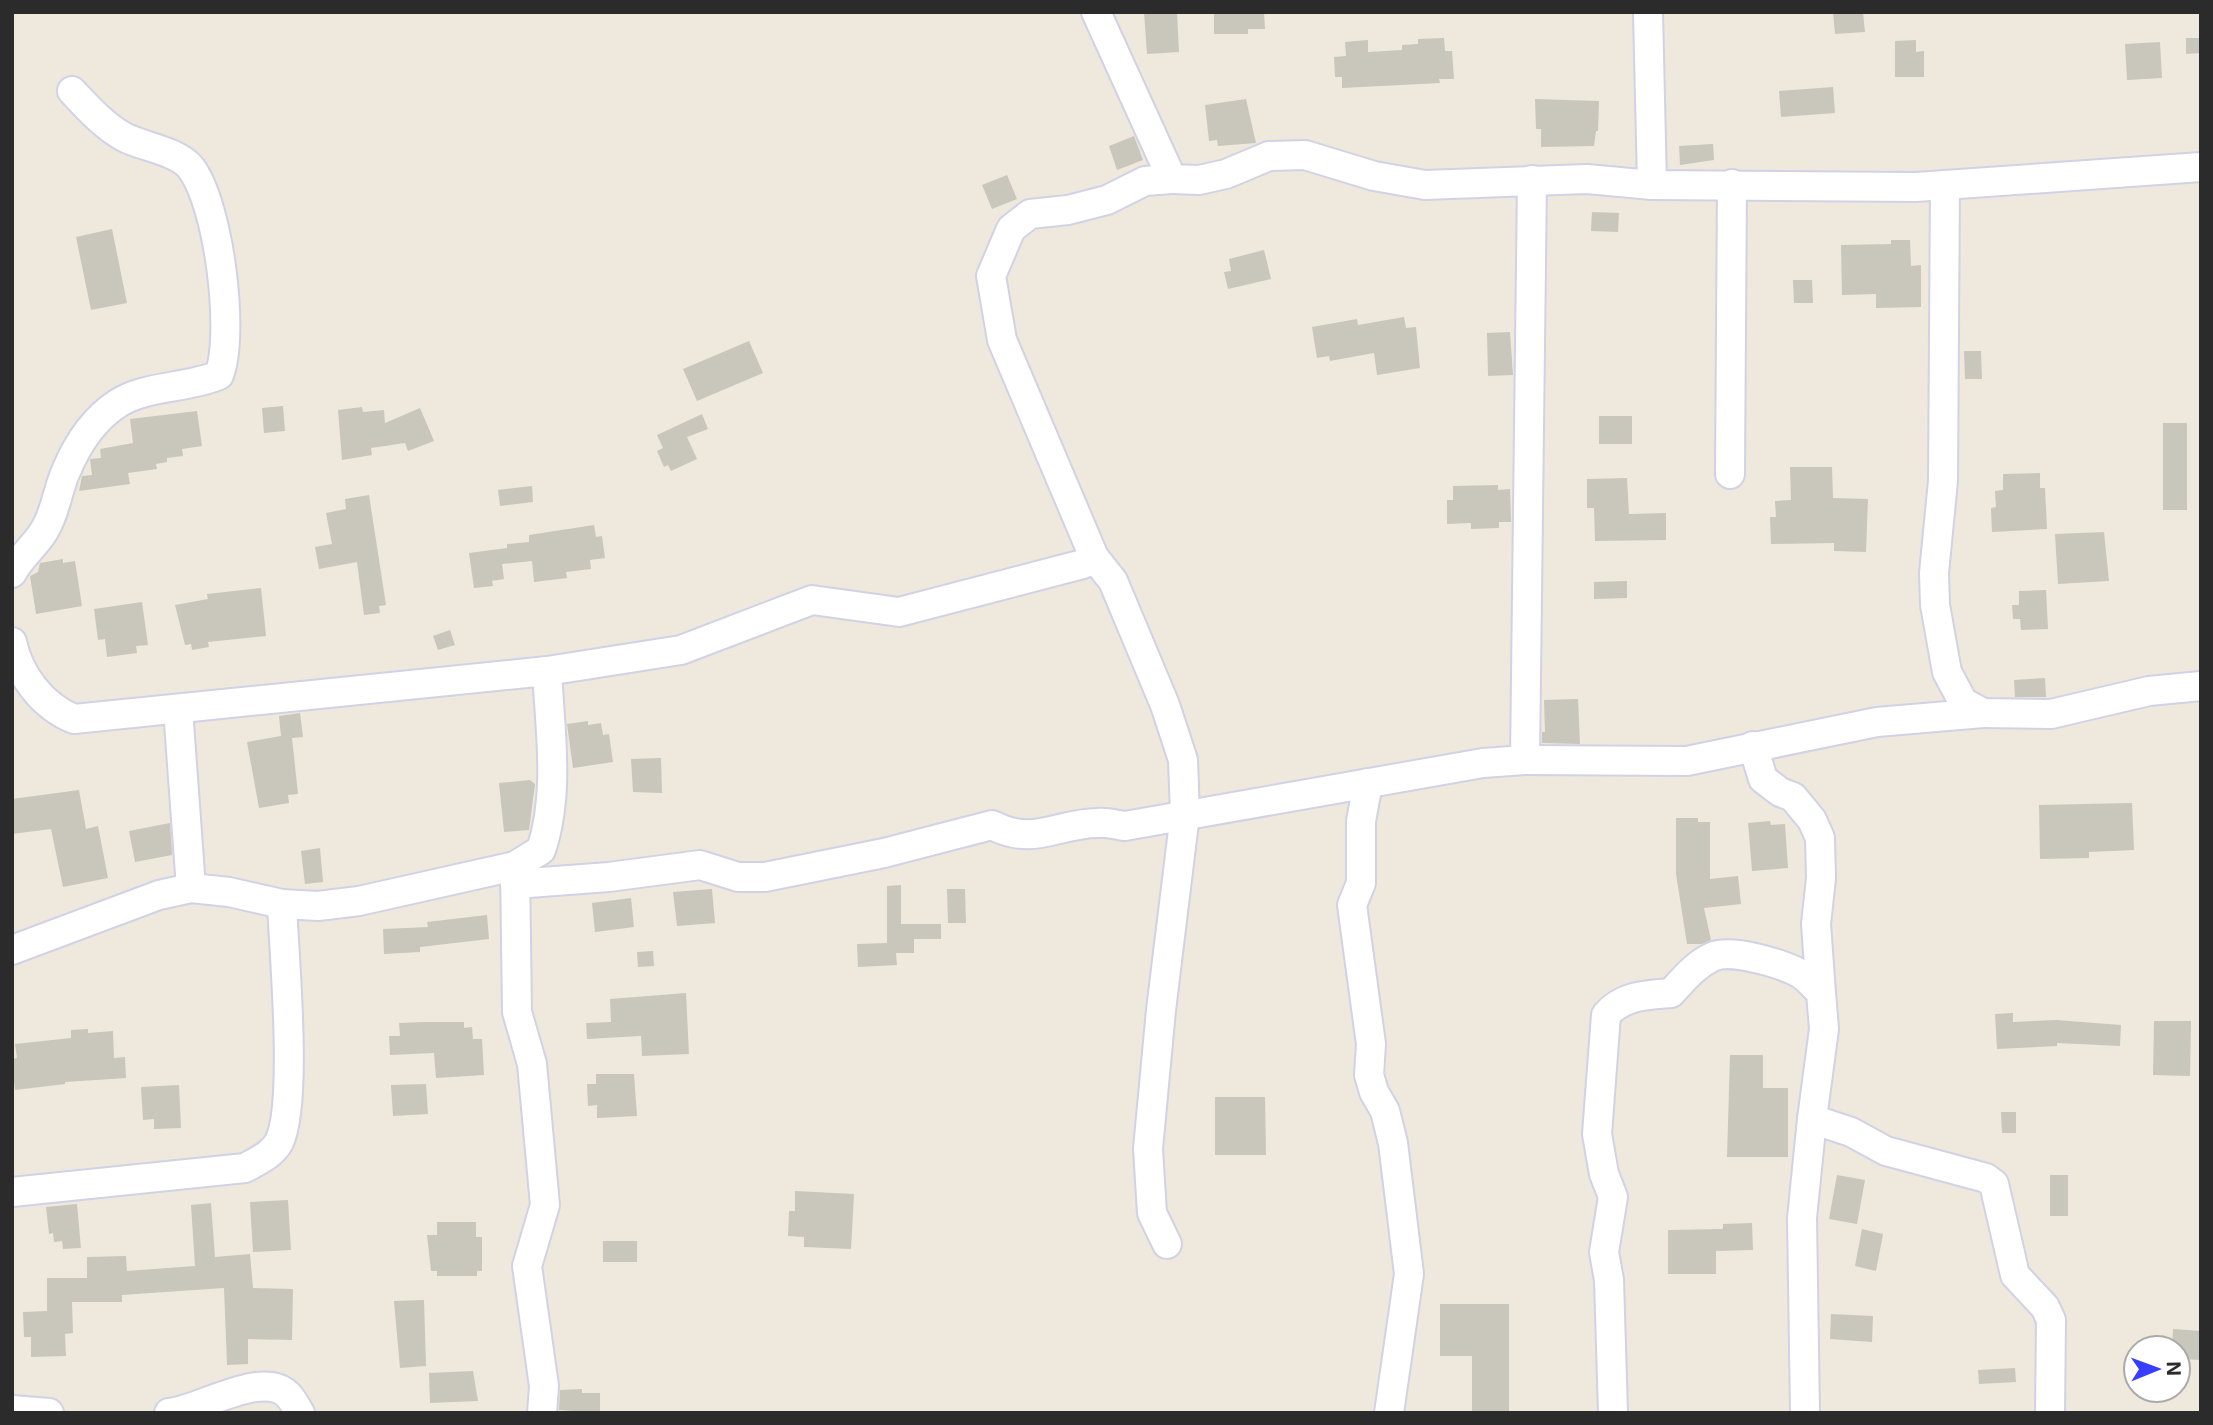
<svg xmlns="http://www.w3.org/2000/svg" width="2213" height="1425" font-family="Inter,sans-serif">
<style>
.building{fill:#c9c6bc}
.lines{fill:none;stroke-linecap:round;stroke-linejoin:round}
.minor-casing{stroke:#d1d2e5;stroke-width:32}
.minor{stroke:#fff;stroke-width:28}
</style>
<rect width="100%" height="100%" fill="#eee9dc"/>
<g class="building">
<polygon points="1144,12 1177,12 1179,52 1147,54"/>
<polygon points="1214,12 1264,12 1265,29 1248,29 1248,34 1214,34"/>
<polygon points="1833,12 1863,12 1865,32 1835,34"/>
<polygon points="1444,38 1445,51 1452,51 1454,79 1439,79 1440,83 1342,88 1342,77 1335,77 1334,57 1346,56 1345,42 1368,40 1368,52 1402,50 1402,45 1418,44 1418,39"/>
<polygon points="2186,38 2201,38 2201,53 2186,54"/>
<polygon points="1916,40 1916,52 1924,51 1924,77 1895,77 1895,41"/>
<polygon points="2160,42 2162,78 2127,80 2125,44"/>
<polygon points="1833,87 1835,113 1781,117 1779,91"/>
<polygon points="1246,99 1256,143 1218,146 1217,140 1209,141 1205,105"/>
<polygon points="1535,99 1599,101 1598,131 1596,131 1594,146 1541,147 1541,129 1536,129"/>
<polygon points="1134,136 1143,160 1117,170 1109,146"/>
<polygon points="1713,144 1714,160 1680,165 1679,146"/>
<polygon points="1007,175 1017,199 992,209 982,185"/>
<polygon points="1592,212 1619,213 1618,232 1591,231"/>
<polygon points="112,229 127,303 91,310 76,237"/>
<polygon points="1891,240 1910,240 1911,266 1921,265 1921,307 1876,308 1876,294 1842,295 1841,245 1891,244"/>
<polygon points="1264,250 1271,279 1228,289 1224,272 1231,271 1229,259"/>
<polygon points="1793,280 1812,280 1813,303 1794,303"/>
<polygon points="1404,317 1406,328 1416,327 1420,368 1377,375 1374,353 1330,361 1329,356 1317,358 1312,327 1357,319 1358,325"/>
<polygon points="1510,332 1513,375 1488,376 1487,333"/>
<polygon points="749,341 763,373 697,401 683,369"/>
<polygon points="1964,351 1981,351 1982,379 1965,379"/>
<polygon points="283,406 285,431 264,433 262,408"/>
<polygon points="362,407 363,412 384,410 385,423 420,408 434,441 408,451 405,443 371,448 372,455 342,460 338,410"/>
<polygon points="197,411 202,446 182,449 183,456 167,458 167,462 156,464 157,469 128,473 130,484 79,491 82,476 92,475 90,459 101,458 100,449 133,443 130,419"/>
<polygon points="702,414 708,429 687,437 697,459 671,471 668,465 664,467 657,451 663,448 657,435"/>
<rect x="1599" y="416" width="33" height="28"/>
<rect x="2163" y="423" width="24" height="87"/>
<polygon points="1790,467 1832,467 1833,498 1868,499 1866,552 1834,551 1834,543 1771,544 1770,517 1776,517 1775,501 1791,500"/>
<polygon points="2040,473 2040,488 2045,488 2047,529 1992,532 1991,508 1996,507 1995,491 2003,490 2003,474"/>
<polygon points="1627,478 1629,514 1666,513 1666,540 1595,541 1594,508 1587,508 1587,479"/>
<polygon points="1498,485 1498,490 1510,489 1511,522 1499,522 1499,528 1471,529 1471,523 1447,524 1447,500 1453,500 1453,486"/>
<polygon points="532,486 533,502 500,506 498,490"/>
<polygon points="369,495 386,605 379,606 380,613 364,615 357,562 319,569 315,547 332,544 326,513 346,509 345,499"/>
<polygon points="594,525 596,537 602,536 605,558 590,560 591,569 566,572 567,578 534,582 532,561 502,564 504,579 492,581 493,586 474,588 469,553 507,548 507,544 529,542 529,535"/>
<polygon points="2104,532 2109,581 2058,584 2055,534"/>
<polygon points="63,559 63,563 75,561 82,606 36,614 30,576 38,572 40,563"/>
<polygon points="1627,581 1627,598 1594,599 1594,582"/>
<polygon points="261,588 266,636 208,642 209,647 192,650 191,644 185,645 175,605 208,599 207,594"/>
<polygon points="2046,590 2048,629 2021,630 2020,619 2013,619 2012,605 2019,605 2019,591"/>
<polygon points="142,602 148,645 136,646 137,653 107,657 105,639 98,640 94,609"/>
<polygon points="450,630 455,645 438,650 433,636"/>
<polygon points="2045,678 2046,697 2015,697 2014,680"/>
<polygon points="1578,699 1580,744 1542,743 1542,732 1545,732 1544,700"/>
<polygon points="300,713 303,737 292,738 298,794 288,795 289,803 259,808 247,742 281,736 279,716"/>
<polygon points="588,721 588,725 601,723 603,735 609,734 613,762 573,768 567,724"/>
<polygon points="661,758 662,793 633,792 631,759"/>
<polygon points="530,780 535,784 529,830 504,832 499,783"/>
<polygon points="79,790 86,829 98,826 108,878 63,887 51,829 12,834 12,799"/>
<polygon points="2132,803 2134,850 2089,852 2089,858 2040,859 2039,805"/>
<polygon points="1676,818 1698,818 1698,822 1710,822 1710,879 1738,876 1741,904 1704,908 1711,940 1702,944 1687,944 1676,874"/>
<polygon points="1770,821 1771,825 1785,824 1788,868 1752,871 1748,823"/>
<polygon points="170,823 172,855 135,862 129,831"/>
<polygon points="320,848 323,882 305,884 301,851"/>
<polygon points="901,885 901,924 941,924 941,939 914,939 914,953 896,953 897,965 858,967 857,944 887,943 887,886"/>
<polygon points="712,889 715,923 677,926 673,892"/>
<polygon points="947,889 965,889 966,923 948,923"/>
<polygon points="631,898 634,927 595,932 592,903"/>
<polygon points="487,915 489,939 420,947 420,952 384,954 383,929 428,927 427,922"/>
<polygon points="653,951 654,966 638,967 637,952"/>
<polygon points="686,993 689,1054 642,1056 641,1036 587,1039 586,1023 611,1022 610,999"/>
<polygon points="2013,1013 2013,1022 2056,1020 2121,1025 2120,1046 2057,1043 2057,1046 1997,1049 1995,1014"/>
<polygon points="2154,1021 2191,1021 2190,1076 2153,1075"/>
<polygon points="424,1022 464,1022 464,1028 472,1027 473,1039 482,1039 484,1075 436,1078 434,1053 390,1055 389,1036 400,1036 399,1023"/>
<polygon points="88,1029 88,1033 113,1031 114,1058 125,1057 126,1078 65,1082 65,1084 15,1090 12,1065 12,1059 17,1058 15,1044 71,1038 71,1030"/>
<polygon points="1730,1055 1763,1055 1763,1088 1788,1088 1788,1157 1727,1157"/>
<polygon points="596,1074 634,1074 637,1116 597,1118 597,1105 588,1106 587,1084 596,1084"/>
<polygon points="426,1084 428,1114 393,1116 391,1085"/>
<polygon points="179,1085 181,1128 154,1129 154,1119 143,1120 141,1087"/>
<polygon points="1215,1097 1265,1097 1266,1155 1215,1155"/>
<polygon points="2001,1112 2016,1112 2016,1133 2002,1133"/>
<polygon points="1837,1175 1865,1180 1857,1224 1829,1219"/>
<rect x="2050" y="1175" width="18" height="41"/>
<polygon points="795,1191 854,1194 851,1249 804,1247 804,1237 788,1236 789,1211 795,1211"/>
<polygon points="288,1200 291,1250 253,1252 250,1202"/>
<polygon points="211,1203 215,1257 250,1254 253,1288 293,1289 292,1340 248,1339 248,1364 227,1365 224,1288 122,1295 122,1302 72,1302 73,1333 65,1334 66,1356 31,1357 31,1337 24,1337 23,1312 47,1311 47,1278 87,1278 87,1257 126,1256 127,1271 195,1266 191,1205"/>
<polygon points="77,1204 81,1248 63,1249 62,1241 54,1242 53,1233 49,1234 46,1207"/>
<polygon points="437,1222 476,1222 476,1237 482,1237 482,1271 477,1271 477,1276 437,1276 437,1271 431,1271 427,1235 437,1235"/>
<polygon points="1752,1223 1753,1250 1716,1251 1716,1274 1668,1274 1668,1230 1723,1229 1723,1224"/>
<polygon points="1862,1229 1883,1234 1876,1271 1855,1266"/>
<rect x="603" y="1241" width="34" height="21"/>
<polygon points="424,1300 426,1366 400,1368 394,1301"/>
<polygon points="1440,1304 1509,1304 1509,1413 1472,1413 1472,1356 1440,1356"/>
<polygon points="1831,1314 1873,1316 1872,1342 1830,1339"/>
<polygon points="2173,1329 2201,1331 2201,1360 2178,1359 2178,1348 2172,1348"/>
<polygon points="2015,1368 2016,1382 1979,1384 1978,1370"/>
<polygon points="473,1371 478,1401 430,1403 429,1373"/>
<polygon points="582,1389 582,1393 600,1393 600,1413 559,1410 560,1390"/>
</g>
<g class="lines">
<defs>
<g id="minor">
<polyline points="1096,12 1172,179 1199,180 1226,174 1269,156 1305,155 1374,176 1425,185 1587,179 1652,185 1916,187 2201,167"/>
<polyline points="1648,12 1652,185"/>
<polyline points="1945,185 1943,481 1934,573 1935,605 1947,672 1963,702 1983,713 2051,714 2149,691 2201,686"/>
<polyline points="1730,474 1732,184"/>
<path d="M 12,573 C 20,557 35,546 44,531 C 56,512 57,491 66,471 C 77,445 94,419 117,404 C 145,385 186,389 219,375 C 235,334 219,205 191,168 C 178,151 143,147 124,137 C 103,125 88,108 72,91"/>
<path d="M 12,642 C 19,675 42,706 74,719 L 547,671 L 681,650 L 812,600 L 899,612 L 1083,564 L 1094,557"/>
<polyline points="178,709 191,888"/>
<polyline points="1753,746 1763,779 1780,792 1793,797 1812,820 1820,838 1821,878 1816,924 1821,993"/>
<polyline points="1525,760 1532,180"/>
<polyline points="1368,783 1361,821 1361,883 1352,905 1371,1044 1369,1075 1374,1092 1385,1111 1393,1143 1409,1274 1389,1413"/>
<polyline points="515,866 517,1012 532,1064 545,1205 527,1266 544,1386 542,1413"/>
<path d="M 515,884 L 609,877 L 700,865 L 738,877 L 765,877 L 884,853 L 992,825 C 1034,847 1057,823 1098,823 C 1107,822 1117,825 1125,826 L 1483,763 L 1525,760 L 1687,761 L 1877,722 L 1983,713"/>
<path d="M 12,950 L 159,895 L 191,888 L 229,892 L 282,904 L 318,906 L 359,901 L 515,866 L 541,850 C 560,794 550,730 547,671"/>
<path d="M 12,1192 L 245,1168 C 257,1161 272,1155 279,1142 C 298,1104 284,954 282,904"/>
<polyline points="1167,1244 1152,1213 1148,1149 1161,1010 1185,814 1183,760 1165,705 1113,581 1094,557 1002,340 991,276 1011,229 1030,214 1068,210 1107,200 1145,181 1172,179"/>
<polyline points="12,1410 49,1413"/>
<path d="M 169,1413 C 200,1410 263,1369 288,1395 C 293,1400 296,1407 300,1413"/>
<path d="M 1613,1413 L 1609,1280 L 1604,1252 L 1613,1197 L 1604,1174 L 1597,1134 L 1606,1015 C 1623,995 1647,995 1671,993 C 1684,979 1695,965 1712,957 C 1731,948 1783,964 1801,974 C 1808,979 1815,987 1821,993 L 1824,1029 L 1812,1119 L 1851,1132 L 1886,1151 L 1986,1178 L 1994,1184 L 2015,1275 L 2045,1307 L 2051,1320 L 2050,1413"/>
<polyline points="1805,1413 1802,1218 1812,1119"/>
</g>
</defs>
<use href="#minor" class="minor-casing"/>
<use href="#minor" class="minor"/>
</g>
<rect width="2213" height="1425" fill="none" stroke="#2b2b2b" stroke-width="28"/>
<g transform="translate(2157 1369) rotate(89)"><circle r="33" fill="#ffffff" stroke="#aaaaaa" stroke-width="2"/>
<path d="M0-5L12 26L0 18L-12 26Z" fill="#383eff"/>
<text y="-10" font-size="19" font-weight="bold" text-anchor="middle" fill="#2b2b2b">N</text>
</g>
</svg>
